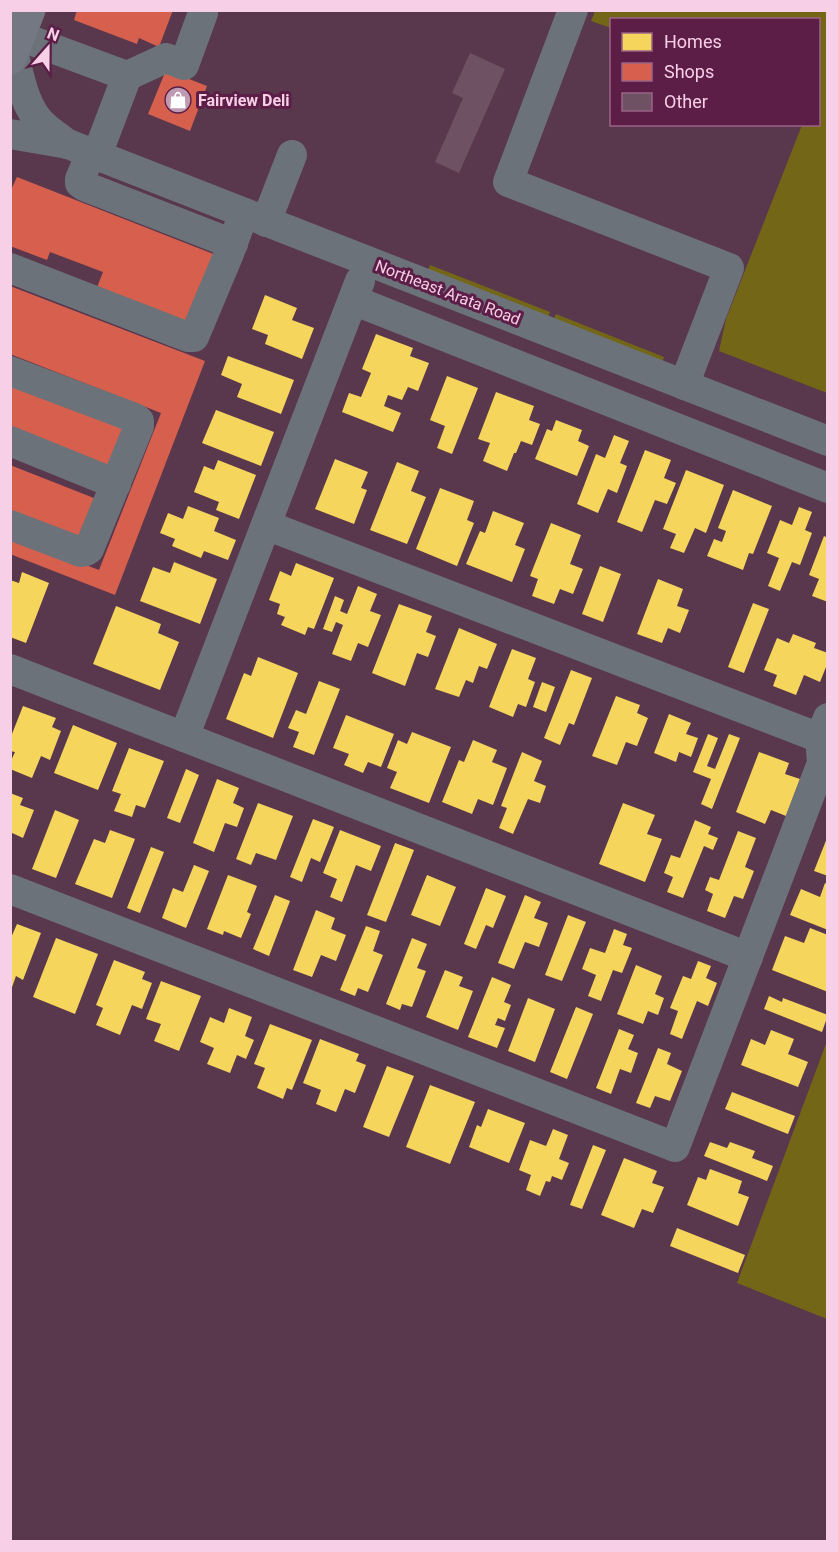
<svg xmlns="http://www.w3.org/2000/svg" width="838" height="1552" font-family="Roboto,sans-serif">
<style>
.green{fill:#736617}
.homes{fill:#f6d55c}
.shops{fill:#d6604d}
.building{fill:#6e5264}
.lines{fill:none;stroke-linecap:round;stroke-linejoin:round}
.minor{stroke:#6c7279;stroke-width:30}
.major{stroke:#737883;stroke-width:33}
.labels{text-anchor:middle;stroke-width:6;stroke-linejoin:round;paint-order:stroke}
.poi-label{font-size:16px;font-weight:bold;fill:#f7cfe6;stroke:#5c1d47;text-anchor:start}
.street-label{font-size:16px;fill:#f7cfe6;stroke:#5c1d47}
</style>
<rect width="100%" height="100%" fill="#59374d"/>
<g class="green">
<polygon points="595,11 827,11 827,393 719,351 726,319 802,125 818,124 818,20 612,20 611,28 591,21"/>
<polygon points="430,265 550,312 548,317 428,270"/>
<polygon points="556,314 664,357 662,362 554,319"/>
<polygon points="827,1041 828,1319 827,1319 737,1283"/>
</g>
<g class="homes">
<polygon points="265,295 297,308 292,320 314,328 302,359 265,344 268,335 252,329"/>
<polygon points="376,334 413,348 410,356 429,363 418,391 408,387 402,400 388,395 384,406 401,413 393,432 342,412 349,393 361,397 371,373 362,369"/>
<polygon points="228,356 294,380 281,414 237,397 242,384 221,375"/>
<polygon points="447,376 478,388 452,454 437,448 445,426 430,420"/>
<polygon points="496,392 534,406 529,420 540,424 532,445 521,441 516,453 514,453 507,471 483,461 490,443 478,439"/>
<polygon points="216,410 274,432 261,466 202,443"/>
<polygon points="556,420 582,430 578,441 589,446 577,476 535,459 547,429 552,431"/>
<polygon points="614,435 629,441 620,463 627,466 617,493 608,489 598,513 577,504 596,454 605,458"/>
<polygon points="645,450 671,460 664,478 676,483 667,504 655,500 642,532 617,522"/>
<polygon points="335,459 368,472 361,488 367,490 354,524 315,509"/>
<polygon points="218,460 256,475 239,519 216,510 219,502 194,492 204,466 214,470"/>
<polygon points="397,462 419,471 411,491 426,497 407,544 370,530"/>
<polygon points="686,470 724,485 706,533 695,528 684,553 670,548 676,534 663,529"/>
<polygon points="440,488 474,501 467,520 474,523 457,566 416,549"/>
<polygon points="733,490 772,506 753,554 749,553 743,570 707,556 714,539 722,542 726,531 718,528"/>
<polygon points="188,506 219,518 214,531 236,540 228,560 204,551 201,558 172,546 175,539 160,533 168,513 183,519"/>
<polygon points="799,507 812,512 805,530 812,533 800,565 792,562 780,591 768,586 779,558 767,553 780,520 792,525"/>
<polygon points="493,511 524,523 515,545 525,549 512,582 466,564 480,531 485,533"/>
<polygon points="551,523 581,535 570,564 583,569 573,594 560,589 554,604 532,596 538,579 530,576"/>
<polygon points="824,536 828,538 828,602 812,596 819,579 809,575"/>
<polygon points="174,562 217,579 200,624 140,601 153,567 170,573"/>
<polygon points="296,563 334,578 314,629 308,627 305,635 281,625 285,617 277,614 280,604 269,600 280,571 291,576"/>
<polygon points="600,566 621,574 603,622 582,614"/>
<polygon points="22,572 49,583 26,643 10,637 10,580 19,583"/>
<polygon points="658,579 683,589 677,606 689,610 680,633 668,628 662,643 637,634"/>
<polygon points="358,586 377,594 370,611 381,615 368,647 358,643 351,661 332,654 343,625 336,622 332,632 323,629 335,596 344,600 340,611 347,614"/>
<polygon points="753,603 769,609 744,673 728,667"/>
<polygon points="399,604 432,616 426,632 436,636 428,657 417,653 405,686 372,673"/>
<polygon points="116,606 161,624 158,633 179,642 160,690 93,664"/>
<polygon points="459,628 497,644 487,669 479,666 473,683 466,680 459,697 435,689"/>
<polygon points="793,634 816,643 814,648 828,653 828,662 820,682 804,675 796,695 773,686 777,675 764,670 777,638 789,643"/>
<polygon points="512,649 536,658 528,679 535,682 526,707 518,704 513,717 489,707"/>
<polygon points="258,657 298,673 273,738 226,719 244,673 251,676"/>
<polygon points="571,670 592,678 574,725 569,723 560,745 544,738"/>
<polygon points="319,681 340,689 314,755 293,747 299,732 288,728 296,710 306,714"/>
<polygon points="542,682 555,687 546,712 533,707"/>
<polygon points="616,696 640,705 637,713 648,718 637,746 626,742 617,765 592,756"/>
<polygon points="23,706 56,718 52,727 61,731 50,760 41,756 32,778 10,769 10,763 15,752 10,751 10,739"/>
<polygon points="669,714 691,723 686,734 698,738 691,757 679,752 676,762 654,753"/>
<polygon points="346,715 394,734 381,767 368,762 363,773 344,765 349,754 333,748"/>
<polygon points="73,725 117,743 98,790 54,773"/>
<polygon points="412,732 451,747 429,803 390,788 397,772 387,768 398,740 407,744"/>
<polygon points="708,734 718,738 707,766 715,769 729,734 740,738 712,809 701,804 711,779 693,772"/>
<polygon points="473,740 497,750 492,762 507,768 493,805 478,799 472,814 442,802 459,760 464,762"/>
<polygon points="129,748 164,761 145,808 136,805 132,817 114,811 121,794 112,791"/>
<polygon points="522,752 542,761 534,781 546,786 540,803 528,799 513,834 499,828 507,808 501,806"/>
<polygon points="759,752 789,763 785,774 800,779 786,816 771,810 765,824 736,812"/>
<polygon points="186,769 199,775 180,823 167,818"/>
<polygon points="217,779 239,788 233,803 244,808 237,827 225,823 214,852 193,843"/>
<polygon points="10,793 23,798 20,805 34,810 23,838 10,832"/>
<polygon points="258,803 293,816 276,860 256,853 251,865 236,859"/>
<polygon points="623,803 655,815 647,834 662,839 645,882 599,864"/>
<polygon points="55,810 79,820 56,878 32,869"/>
<polygon points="313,819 334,827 320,862 311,858 302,882 290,877"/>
<polygon points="695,820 711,827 708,834 718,838 713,850 704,846 683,898 667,892 673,877 664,873 671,855 680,858"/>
<polygon points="110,830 135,839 112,898 75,884 94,839 105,843"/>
<polygon points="340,830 381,846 371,871 356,865 342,902 330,897 337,879 323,873"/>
<polygon points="738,831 756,838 745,867 754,871 743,899 734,896 725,918 707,911 713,894 705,890 710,877 719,880"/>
<polygon points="827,838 828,838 828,876 814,871"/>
<polygon points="395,843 414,850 386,922 367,915"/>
<polygon points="151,847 164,852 140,913 127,908"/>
<polygon points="194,865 209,871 186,928 162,918 173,888 183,892"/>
<polygon points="228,875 257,886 247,912 251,914 241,938 224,931 223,935 207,929"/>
<polygon points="427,875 456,887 440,926 411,915"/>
<polygon points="825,883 828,884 828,930 790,915 801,889 820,897"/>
<polygon points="486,888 506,896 493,928 486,925 476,949 464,944"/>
<polygon points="275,895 290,901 269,956 253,949"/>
<polygon points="525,895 541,902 534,918 548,923 539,947 525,942 514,969 498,963"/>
<polygon points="316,910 335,918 331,929 346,935 336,961 321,955 312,977 293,970"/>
<polygon points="568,915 586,922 562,981 545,975"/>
<polygon points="17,924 41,933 23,980 16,976 11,990 10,940"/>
<polygon points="366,926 380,931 373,951 383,955 368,992 358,988 355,996 340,990"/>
<polygon points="810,928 828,935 828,992 772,970 785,936 804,943"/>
<polygon points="614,929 627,934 623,945 632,948 622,973 613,970 601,1001 588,996 596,975 582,969 590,948 605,953"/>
<polygon points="56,938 98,954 75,1014 33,997"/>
<polygon points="412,938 427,944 417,968 426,971 412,1007 402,1004 400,1010 386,1004"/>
<polygon points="114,960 145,972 142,979 152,983 142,1009 132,1005 120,1035 96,1025 103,1008 96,1005"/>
<polygon points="698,961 711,966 706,978 717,983 708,1006 697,1001 682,1039 670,1034 678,1011 670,1008 683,976 691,979"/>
<polygon points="636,965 662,976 655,994 664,998 658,1015 648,1011 643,1024 617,1014"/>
<polygon points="445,970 463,977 459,986 473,991 458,1030 426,1017"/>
<polygon points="492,977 511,985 504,1002 511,1005 505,1021 498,1018 495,1025 505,1028 497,1048 468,1037"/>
<polygon points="161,981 201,996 179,1051 154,1041 161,1024 146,1019"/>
<polygon points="769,996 782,1002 783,998 828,1015 822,1032 764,1009"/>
<polygon points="528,998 555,1009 535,1062 508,1051"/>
<polygon points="576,1007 593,1014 567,1079 550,1072"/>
<polygon points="229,1008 252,1017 245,1036 254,1040 246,1059 237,1055 230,1073 207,1064 214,1048 200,1042 210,1017 224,1023"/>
<polygon points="270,1024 312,1040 292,1090 287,1088 283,1099 257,1088 265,1068 254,1064"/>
<polygon points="619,1029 634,1035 628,1049 638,1053 631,1073 620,1069 611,1094 596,1088"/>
<polygon points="771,1030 794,1039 788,1054 808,1062 798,1087 741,1065 751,1039 765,1045"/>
<polygon points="320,1039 359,1054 356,1061 366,1065 355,1093 345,1089 336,1112 316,1104 321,1090 303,1083"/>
<polygon points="658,1048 671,1053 667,1064 682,1071 670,1101 655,1096 650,1108 636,1103"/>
<polygon points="387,1066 414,1076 389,1137 363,1127"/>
<polygon points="430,1085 475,1102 450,1164 406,1147"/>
<polygon points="732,1092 795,1116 788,1134 725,1109"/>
<polygon points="488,1109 525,1123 509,1163 469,1147 477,1125 481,1127"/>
<polygon points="553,1129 568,1135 559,1159 569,1163 562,1180 552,1176 550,1182 546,1181 540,1196 526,1190 531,1175 519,1170 530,1140 546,1146"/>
<polygon points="710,1142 727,1148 730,1142 755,1151 752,1158 773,1166 767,1181 704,1156"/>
<polygon points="593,1145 606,1150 582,1209 570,1205"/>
<polygon points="624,1158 657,1171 652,1183 664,1187 653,1213 642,1209 634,1228 601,1215"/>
<polygon points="710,1169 742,1181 738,1193 749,1197 738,1226 687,1205 698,1177 706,1180"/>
<polygon points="677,1228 745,1255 738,1273 670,1246"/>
</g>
<g class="shops">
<polygon points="77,10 173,10 159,47 139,38 137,44 74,20"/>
<polygon points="166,70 207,86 190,131 148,114"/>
<polygon points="17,177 221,257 193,328 96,290 103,272 50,252 47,260 10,246 10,192"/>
<polygon points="10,286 205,361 115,595 10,554 10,536 99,570 161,413 10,354"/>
<polygon points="10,381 128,428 111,471 10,431"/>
<polygon points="10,465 99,500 83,542 10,514"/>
</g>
<polygon class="building" points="470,53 505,69 459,173 435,162 463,98 452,93"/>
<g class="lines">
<g class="minor">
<polyline points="573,10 508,182 729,268 684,385"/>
<polyline points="19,36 127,76 97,155"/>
<path d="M 10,51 L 13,52 C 19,74 24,106 41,123 C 48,131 59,137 67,144"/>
<polyline points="127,76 166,58 184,65 203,13"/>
<polyline points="10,134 68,144 828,441"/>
<polyline points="91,153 80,179 80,183 84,186 233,244"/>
<polyline points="266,222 292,155"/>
<polyline points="10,268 188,337 194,337 228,256 244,213"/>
<polyline points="353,300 828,488"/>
<polyline points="10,371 135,418 139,421 139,426 89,549 86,551 81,552 10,525"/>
<polyline points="10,441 116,484"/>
<polyline points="266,525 820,738"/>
<polyline points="10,669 748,957"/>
<polyline points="184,737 360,281"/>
<polyline points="10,889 675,1147 822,763 820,738 828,718"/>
</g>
<polyline class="major" points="10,58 29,10"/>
</g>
<defs>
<symbol id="shop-disc" viewBox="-11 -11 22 22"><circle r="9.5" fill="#c09ab0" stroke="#5c1d47"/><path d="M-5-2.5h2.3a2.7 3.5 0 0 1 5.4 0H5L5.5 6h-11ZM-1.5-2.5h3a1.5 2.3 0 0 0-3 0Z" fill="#fff"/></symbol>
</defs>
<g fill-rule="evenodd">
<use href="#shop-disc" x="163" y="85" width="30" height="30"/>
</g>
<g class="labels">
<g class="poi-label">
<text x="198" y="106">Fairview Deli</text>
</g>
<g class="street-label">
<text transform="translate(448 292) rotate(21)" y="6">Northeast Arata Road</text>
</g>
</g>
<rect width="838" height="1552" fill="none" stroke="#f7cfe6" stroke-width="24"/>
<rect x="610" y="18" width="210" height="108" fill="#5c1d47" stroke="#9a6487" stroke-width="1.5"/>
<rect x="622" y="33" width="30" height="18" fill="#f6d55c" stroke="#9a6487" stroke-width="1.5"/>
<text x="664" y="48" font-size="18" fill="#f7cfe6">Homes</text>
<rect x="622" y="63" width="30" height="18" fill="#d6604d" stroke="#9a6487" stroke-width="1.5"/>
<text x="664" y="78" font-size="18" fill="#f7cfe6">Shops</text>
<rect x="622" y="93" width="30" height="18" fill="#6e5264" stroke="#9a6487" stroke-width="1.5"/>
<text x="664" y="108" font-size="18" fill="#f7cfe6">Other</text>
<g transform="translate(48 48) rotate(21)" stroke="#5c1d47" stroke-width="4.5" paint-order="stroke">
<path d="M0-4.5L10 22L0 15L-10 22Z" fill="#f7cfe6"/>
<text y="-9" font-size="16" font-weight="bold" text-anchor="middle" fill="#f7cfe6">N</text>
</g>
</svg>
